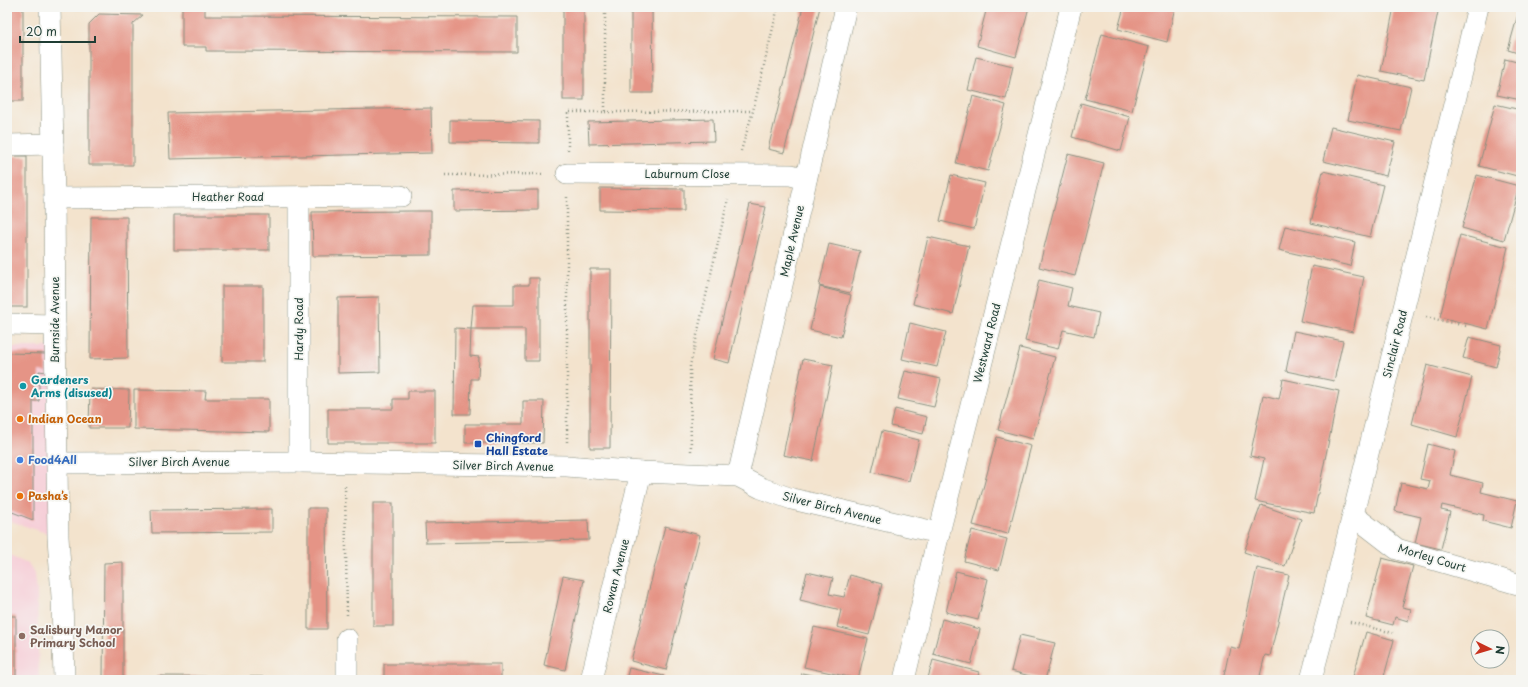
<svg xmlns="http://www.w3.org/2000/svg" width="1528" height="687" font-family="'Playpen Sans',sans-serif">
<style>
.built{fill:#f6cfd8}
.building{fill:#e59486}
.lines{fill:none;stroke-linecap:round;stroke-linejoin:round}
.street-casing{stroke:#899080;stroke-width:22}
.path{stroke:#899080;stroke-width:2.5;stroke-dasharray:1 3;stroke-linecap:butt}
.street{stroke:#fff;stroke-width:21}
.culture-dot{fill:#0f9aa8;stroke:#f6f6f2;stroke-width:1.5}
.food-dot{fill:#e8710a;stroke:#f6f6f2;stroke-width:1.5}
.transit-dot{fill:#1a4fb4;stroke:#f6f6f2;stroke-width:1.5}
.shop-dot{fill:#3f7fe0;stroke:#f6f6f2;stroke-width:1.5}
.education-dot{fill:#8d6e63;stroke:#f6f6f2;stroke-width:1.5}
.labels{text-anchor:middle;stroke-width:3.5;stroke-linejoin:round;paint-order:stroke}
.street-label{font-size:11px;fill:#1f3d34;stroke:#f6f6f2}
.culture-label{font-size:11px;font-weight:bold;fill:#0d838f;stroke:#f6f6f2;text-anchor:start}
.food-label{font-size:11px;font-weight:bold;fill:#c56008;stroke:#f6f6f2;text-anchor:start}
.transit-label{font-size:11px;font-weight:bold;fill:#164399;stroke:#f6f6f2;text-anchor:start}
.shop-label{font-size:11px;font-weight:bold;fill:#366cbe;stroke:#f6f6f2;text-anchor:start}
.education-label{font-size:11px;font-weight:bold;fill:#785e54;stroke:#f6f6f2;text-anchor:start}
</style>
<rect width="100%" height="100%" fill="#f6f6f2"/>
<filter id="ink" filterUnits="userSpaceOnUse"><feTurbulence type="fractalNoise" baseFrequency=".025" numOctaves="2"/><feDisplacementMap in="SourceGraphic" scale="8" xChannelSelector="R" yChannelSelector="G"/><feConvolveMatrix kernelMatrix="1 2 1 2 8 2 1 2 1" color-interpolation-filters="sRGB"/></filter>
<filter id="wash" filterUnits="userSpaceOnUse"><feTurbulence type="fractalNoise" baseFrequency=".012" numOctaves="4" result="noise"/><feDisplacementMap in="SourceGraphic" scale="16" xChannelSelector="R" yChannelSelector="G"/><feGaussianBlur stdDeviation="0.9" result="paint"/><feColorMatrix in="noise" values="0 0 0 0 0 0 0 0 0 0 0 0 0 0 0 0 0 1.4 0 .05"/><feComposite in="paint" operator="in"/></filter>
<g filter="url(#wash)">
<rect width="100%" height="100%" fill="#f3e3cd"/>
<g class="built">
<polygon points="7,347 50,347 58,537 7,520"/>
<polygon points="7,554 28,563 35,574 37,592 39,680 7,680"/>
</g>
<g id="blocks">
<g class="building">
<rect x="7" y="7" width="16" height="94"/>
<polygon points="182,7 205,7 205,16 517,17 517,52 206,51 206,47 182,47"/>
<rect x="563" y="7" width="21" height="93"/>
<polygon points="631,7 652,7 653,93 631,93"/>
<polygon points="803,7 820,7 784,153 768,149"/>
<polygon points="987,7 1029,7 1016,57 977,46"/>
<polygon points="1124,7 1175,7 1167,42 1118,29"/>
<polygon points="1394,7 1439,7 1424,80 1381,71"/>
<polygon points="1520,7 1521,7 1521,54 1508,50"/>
<polygon points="99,14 143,15 133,24 133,165 89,165 89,24"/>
<polygon points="1102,34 1149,47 1132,111 1085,99"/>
<polygon points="976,57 1013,66 1006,99 968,90"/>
<polygon points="1505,59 1521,63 1521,100 1497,95"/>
<polygon points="1357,75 1411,87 1401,131 1348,120"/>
<polygon points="973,96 1006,105 988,171 956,163"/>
<polygon points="1081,103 1130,117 1121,151 1072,137"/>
<polygon points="1495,104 1521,110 1521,177 1479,166"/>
<polygon points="431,108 432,153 170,159 168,113"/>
<polygon points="713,119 714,141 589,144 588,122"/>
<polygon points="450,120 539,121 539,143 450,142"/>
<polygon points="1331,127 1395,142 1386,176 1323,161"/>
<polygon points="1068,154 1104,163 1075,276 1039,267"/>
<rect x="7" y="156" width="20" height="151"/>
<polygon points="1323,171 1383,185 1370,237 1311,223"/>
<polygon points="951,175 985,183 974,229 940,221"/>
<polygon points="1477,175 1519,186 1504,240 1462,228"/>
<polygon points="600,188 684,189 684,211 600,210"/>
<polygon points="538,190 538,210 454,211 454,191"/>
<polygon points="750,204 766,207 729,363 713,359"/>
<polygon points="411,211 431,211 431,255 313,256 312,212"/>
<rect x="174" y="215" width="95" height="35"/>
<polygon points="91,217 127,217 128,358 90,359"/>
<polygon points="1285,226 1355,242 1350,266 1279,250"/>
<polygon points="1460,235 1508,247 1488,329 1440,317"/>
<polygon points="928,237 969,246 953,314 913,304"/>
<polygon points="829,244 860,251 850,293 819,286"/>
<polygon points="1312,266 1364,277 1353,332 1300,321"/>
<polygon points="590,269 611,269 610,448 590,448"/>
<polygon points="529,278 539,278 539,361 525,361 525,329 471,329 470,356 479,357 478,379 471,379 470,414 454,414 455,328 471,329 473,305 514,305 514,285 529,285"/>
<polygon points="1039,280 1072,288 1068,306 1099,313 1094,337 1063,330 1058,349 1025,341"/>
<rect x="222" y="286" width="41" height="76"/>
<polygon points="820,287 851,295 841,337 810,330"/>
<polygon points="379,297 380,372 338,373 338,298"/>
<polygon points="910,323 946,332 937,367 902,359"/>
<polygon points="1294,331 1343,341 1334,381 1286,371"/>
<polygon points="1469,337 1501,345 1496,367 1463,358"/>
<polygon points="1020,348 1055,357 1033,439 998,430"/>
<polygon points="8,353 46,354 46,372 39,371 39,401 33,401 33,520 7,510 7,356"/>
<polygon points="803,359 833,365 813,461 783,455"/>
<polygon points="1427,365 1472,377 1457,437 1412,424"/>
<polygon points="905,371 941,379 934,407 898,399"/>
<polygon points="1283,379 1339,391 1314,513 1255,501 1264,459 1250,456 1263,395 1279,399"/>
<polygon points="90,389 129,390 128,428 89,428"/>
<polygon points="134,390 206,391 205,399 269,399 269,432 134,429"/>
<polygon points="408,391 435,391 435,443 328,443 328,409 393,409 393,399 408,399"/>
<polygon points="523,401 544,401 543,443 465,443 465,424 523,424"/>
<polygon points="895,409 927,417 923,434 891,426"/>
<polygon points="882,431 919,440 909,481 872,472"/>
<polygon points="997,437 1031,446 1008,534 973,525"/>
<polygon points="1428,444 1455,451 1450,475 1483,483 1481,492 1517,501 1511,528 1483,521 1484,515 1442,505 1441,510 1450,512 1441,549 1415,543 1421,517 1395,511 1401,483 1428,489 1430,481 1420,479"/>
<rect x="373" y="503" width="20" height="123"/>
<polygon points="1261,505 1301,519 1285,566 1244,552"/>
<polygon points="308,508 326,508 327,629 308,629"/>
<polygon points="272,509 272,532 152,533 151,510"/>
<polygon points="588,520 589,540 426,543 425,523"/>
<polygon points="665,526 700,535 666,670 631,661"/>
<polygon points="972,530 1007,539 999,570 964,561"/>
<polygon points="1382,558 1413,566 1402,607 1411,609 1408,621 1395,617 1393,625 1366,618"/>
<polygon points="123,562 123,680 103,680 104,563"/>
<polygon points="1257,568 1289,575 1270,656 1265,655 1259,680 1223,680 1230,647 1239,649"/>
<polygon points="956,571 988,579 978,620 946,612"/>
<polygon points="807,572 833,578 829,594 844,597 850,575 882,584 869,635 837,627 841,610 800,600"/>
<polygon points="563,576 584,580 565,670 544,665"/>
<rect x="7" y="616" width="9" height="64"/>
<polygon points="942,619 980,629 971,664 933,654"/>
<polygon points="814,627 868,639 858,679 804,667"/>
<polygon points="1366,632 1394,640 1383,680 1352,680"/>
<polygon points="1020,635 1055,643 1045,680 1011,671"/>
<polygon points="933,660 979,672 977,680 936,680 928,678"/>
<rect x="384" y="664" width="117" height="16"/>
<polygon points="629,668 664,676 663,680 626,680"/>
<polygon points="802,673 830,679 830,680 801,680"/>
<polygon points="157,676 320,677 320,680 157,680"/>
</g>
</g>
</g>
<g filter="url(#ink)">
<use href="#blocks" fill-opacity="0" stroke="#899080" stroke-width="1"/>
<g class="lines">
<defs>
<g id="street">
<polyline points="50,7 54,198 55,325 58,537 62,597 64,680"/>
<polyline points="7,145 53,144"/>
<polyline points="567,174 791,175 806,179"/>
<polyline points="299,197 299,462"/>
<polyline points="54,198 401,196"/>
<polyline points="7,324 55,325"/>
<polyline points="57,463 299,462 567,466 641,472 738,476 761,488 792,499 939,533"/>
<polyline points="738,476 846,7"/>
<polyline points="1353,515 1397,549 1521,585"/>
<polyline points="347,680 347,639"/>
<polyline points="591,680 641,472"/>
<polyline points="904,680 939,533 1071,7"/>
<polyline points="1311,680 1328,616 1478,7"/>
</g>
</defs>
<use href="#street" class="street-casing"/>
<g class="path">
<polyline points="605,112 753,111"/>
<polyline points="568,150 568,112 605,112 605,7"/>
<polyline points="741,151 753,111 778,7"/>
<polyline points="445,175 545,174"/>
<polyline points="567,197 567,442"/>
<polyline points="1426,317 1466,326"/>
<polyline points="691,451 690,366 728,199"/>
<polyline points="345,486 347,617"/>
<polyline points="1350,622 1393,633"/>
</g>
<use href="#street" class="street"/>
</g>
</g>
<circle class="culture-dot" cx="23" cy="386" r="4"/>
<g class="food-dot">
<circle cx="20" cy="419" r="4"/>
<circle cx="20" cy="496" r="4"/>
</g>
<rect class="transit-dot" x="474" y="440" width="8" height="8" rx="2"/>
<circle class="shop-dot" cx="20" cy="460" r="4"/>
<circle class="education-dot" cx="22" cy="636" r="4"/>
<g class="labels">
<g class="street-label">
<text x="687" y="178">Laburnum Close</text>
<text x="228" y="201">Heather Road</text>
<text transform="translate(792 241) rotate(-77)" y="4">Maple Avenue</text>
<text transform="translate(55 320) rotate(-90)" y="4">Burnside Avenue</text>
<text transform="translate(299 329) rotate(-90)" y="4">Hardy Road</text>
<text transform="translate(987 343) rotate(-76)" y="4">Westward Road</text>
<text transform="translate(1395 344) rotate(-76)" y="4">Sinclair Road</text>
<text x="179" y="466">Silver Birch Avenue</text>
<text transform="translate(503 466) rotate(1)" y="4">Silver Birch Avenue</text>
<text transform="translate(832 508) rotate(14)" y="4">Silver Birch Avenue</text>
<text transform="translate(1432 558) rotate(17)" y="4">Morley Court</text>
<text transform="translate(616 576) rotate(-76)" y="4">Rowan Avenue</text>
</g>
<g class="culture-label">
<text x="31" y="384">Gardeners<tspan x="31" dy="13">Arms (disused)</tspan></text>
</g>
<g class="food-label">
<text x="28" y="423">Indian Ocean</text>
<text x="28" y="500">Pasha’s</text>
</g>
<g class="transit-label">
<text x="486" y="442">Chingford<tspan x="486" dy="13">Hall Estate</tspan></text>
</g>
<g class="shop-label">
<text x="28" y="464">Food4All</text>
</g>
<g class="education-label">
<text x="30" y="634">Salisbury Manor<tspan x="30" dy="13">Primary School</tspan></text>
</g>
</g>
<rect width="1528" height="687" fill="none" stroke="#f6f6f2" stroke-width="24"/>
<g transform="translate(1490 649) rotate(95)"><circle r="19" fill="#f6f6f2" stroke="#a0aca6"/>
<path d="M0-3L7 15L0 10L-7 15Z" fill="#c8321e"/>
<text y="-6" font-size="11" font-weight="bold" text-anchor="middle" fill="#1f3d34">N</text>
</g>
<path d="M20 36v6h75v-6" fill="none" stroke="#1f3d34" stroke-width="2"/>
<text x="26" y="36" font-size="12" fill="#1f3d34" stroke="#f6f6f2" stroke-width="3" paint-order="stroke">20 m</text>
</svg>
